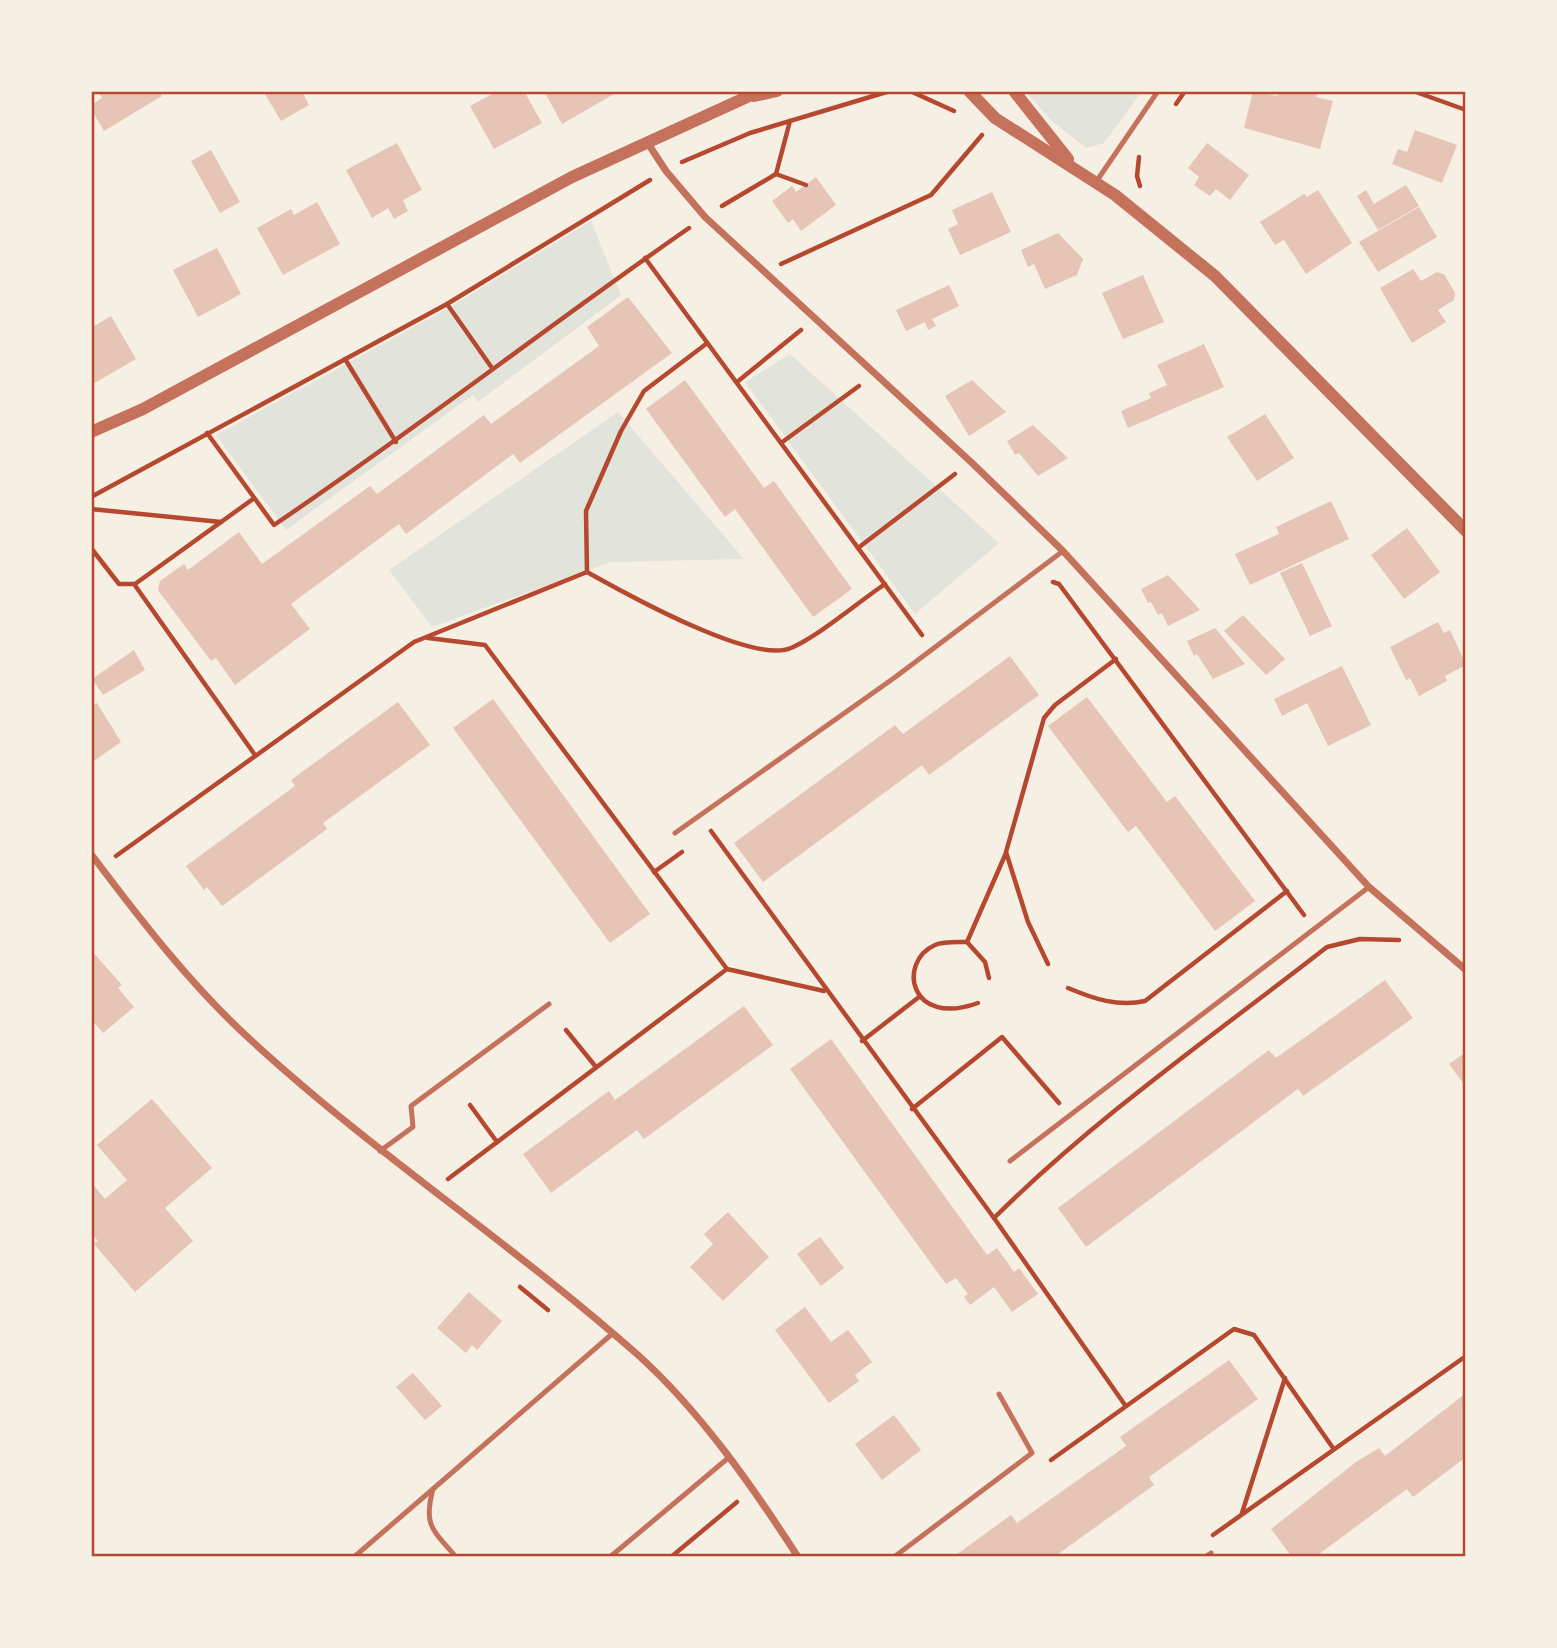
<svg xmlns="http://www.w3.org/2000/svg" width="1557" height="1648" font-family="'Playfair Display',serif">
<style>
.green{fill:#e2e4dc}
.building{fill:#e6c5b7}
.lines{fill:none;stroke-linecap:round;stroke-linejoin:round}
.path{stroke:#b5482f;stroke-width:4.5}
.service{stroke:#c5725c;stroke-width:5}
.minor{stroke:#c5725c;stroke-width:7}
.tertiary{stroke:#c5725c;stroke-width:12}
.neatline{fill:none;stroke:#b5482f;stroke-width:2.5}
</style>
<rect width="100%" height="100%" fill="#f6efe4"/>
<g class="green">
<polygon points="1025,91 1142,91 1104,143 1086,148 1051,120"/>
<polygon points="591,221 621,295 478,402 473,395 286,530 216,435 445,310"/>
<polygon points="790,354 999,543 915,614 745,382"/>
<polygon points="618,412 744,559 611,562 432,627 389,570"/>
</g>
<g class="building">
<polygon points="98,91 159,91 162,96 104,131 91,109 91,105 102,98"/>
<polygon points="269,91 302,91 309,105 281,121 265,94"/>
<polygon points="498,91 524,91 542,123 494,149 470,106"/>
<polygon points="544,91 612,91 614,94 562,124"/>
<polygon points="1253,91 1277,96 1279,91 1318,91 1316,97 1333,101 1320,149 1244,128"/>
<polygon points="1415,130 1457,145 1442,183 1392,164 1398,149 1407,152"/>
<polygon points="397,143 422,190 403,200 408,211 394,219 388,208 372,218 346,170"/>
<polygon points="1207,143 1249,175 1230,200 1216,189 1210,196 1194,185 1199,177 1188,168"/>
<polygon points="211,150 240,202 220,213 191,161"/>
<polygon points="816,177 836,205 801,231 793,219 788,223 772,201 792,186 796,192"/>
<polygon points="1406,185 1419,206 1378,230 1357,196 1366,190 1374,204"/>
<polygon points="1318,190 1352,243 1306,274 1284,240 1275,245 1260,222 1304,194 1307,197"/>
<polygon points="992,192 1011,232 960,255 948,229 958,224 952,210"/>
<polygon points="317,202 340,244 283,275 257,228 291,209 294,215"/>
<polygon points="1419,207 1437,237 1378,272 1359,242"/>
<polygon points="1058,233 1083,259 1077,275 1045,289 1034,264 1028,267 1021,250"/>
<polygon points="217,248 241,294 198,317 173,270"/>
<polygon points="1413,269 1421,281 1437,272 1444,274 1455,293 1454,300 1438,310 1446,322 1412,343 1380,288"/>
<polygon points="1143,275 1164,322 1123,339 1102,293"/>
<polygon points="949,285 959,306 932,319 936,326 928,330 925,322 906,331 896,310"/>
<polygon points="628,297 672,353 520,463 513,454 406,534 399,524 291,604 310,629 235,685 216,658 211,661 158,590 160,581 184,564 188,570 239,532 262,564 370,486 377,494 484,415 491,424 599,346 587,327"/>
<polygon points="111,316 136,359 91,385 91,328"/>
<polygon points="1204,344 1224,387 1128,428 1121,411 1151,398 1149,393 1167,385 1157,365"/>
<polygon points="685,380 764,488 774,481 852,589 813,617 735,509 725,517 646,409"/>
<polygon points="972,380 1006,412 969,436 945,396"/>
<polygon points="1265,414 1294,458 1257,481 1227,437"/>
<polygon points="1033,425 1068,458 1038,476 1019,453 1015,455 1007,441"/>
<polygon points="1331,501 1349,539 1250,585 1235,554 1279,534 1276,527"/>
<polygon points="1407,528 1440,572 1404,599 1371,555"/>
<polygon points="1302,563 1332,626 1310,636 1280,573"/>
<polygon points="1168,575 1200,610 1168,626 1162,613 1158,615 1151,602 1148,603 1141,589"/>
<polygon points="1243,615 1285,659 1266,675 1224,631"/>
<polygon points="1438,622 1444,633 1450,630 1466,665 1445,676 1447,681 1419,696 1410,678 1406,680 1390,647"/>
<polygon points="1215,628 1245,664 1213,679 1197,654 1194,656 1187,641"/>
<polygon points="134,650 145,670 103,695 92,679"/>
<polygon points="1010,656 1039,695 929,775 922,765 763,882 734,843 895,725 903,734"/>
<polygon points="1342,666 1371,725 1328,746 1307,703 1282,716 1274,699"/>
<polygon points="1087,697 1167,802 1175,796 1255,901 1215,931 1136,826 1128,832 1048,726"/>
<polygon points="493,699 650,914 610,943 453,728"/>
<polygon points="398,702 430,745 323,823 327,829 222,906 207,887 204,890 186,866 295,786 291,780"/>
<polygon points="97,703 121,742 91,763 91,707"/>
<polygon points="91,950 122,985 118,988 134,1007 103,1033 91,1019"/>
<polygon points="1385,980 1413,1018 1303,1096 1298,1089 1086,1247 1058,1208 1269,1050 1276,1058"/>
<polygon points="744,1006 773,1045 644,1139 637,1130 551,1193 523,1154 609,1091 615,1100"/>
<polygon points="831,1039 987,1255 997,1248 1014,1272 1019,1268 1038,1294 1012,1312 994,1287 970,1305 964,1297 968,1294 956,1278 946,1284 790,1069"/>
<polygon points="1466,1052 1466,1087 1449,1064"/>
<polygon points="152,1099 212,1168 165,1208 193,1241 135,1292 94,1244 98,1241 91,1233 91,1182 105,1199 127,1180 97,1145"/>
<polygon points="728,1212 769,1257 723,1301 690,1267 713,1244 704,1234"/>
<polygon points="820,1237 844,1268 821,1286 797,1254"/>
<polygon points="469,1292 502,1321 477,1350 472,1345 466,1353 437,1328"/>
<polygon points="805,1307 831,1342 848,1330 872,1362 855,1375 859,1381 829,1403 775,1330"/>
<polygon points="1229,1360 1258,1399 1149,1477 1154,1485 1054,1557 953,1557 1011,1515 1017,1523 1126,1446 1120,1437"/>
<polygon points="413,1373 442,1406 425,1420 396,1387"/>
<polygon points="1466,1393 1466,1457 1413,1497 1407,1489 1315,1557 1292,1557 1271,1529 1356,1462 1379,1448 1385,1456"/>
<polygon points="894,1415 921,1450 882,1480 855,1444"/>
</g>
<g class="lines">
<g class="path">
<polyline points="910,91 954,111"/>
<polyline points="1413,91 1466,110"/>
<polyline points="1176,104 1185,91"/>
<polyline points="1139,157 1137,176 1140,186"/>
<polyline points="682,162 750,133 890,91"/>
<polyline points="776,174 806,185"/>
<polyline points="722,206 776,174 790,121"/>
<polyline points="645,258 922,635"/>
<polyline points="781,264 931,195 982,135"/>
<polyline points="447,304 492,368"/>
<polyline points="345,359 396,442"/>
<polyline points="737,382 801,330"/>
<path d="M 207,433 L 274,525 C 415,430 549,325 689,228"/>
<polyline points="781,443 859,386"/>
<polyline points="91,497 447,304 650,180"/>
<polyline points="91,509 221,522"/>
<polyline points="91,548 119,584 134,584 255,755"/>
<polyline points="858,548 955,474"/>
<path d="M 587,572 C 623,592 752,665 791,648 C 820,635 857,603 885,584"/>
<polyline points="1053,582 1059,584 1304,915"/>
<polyline points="135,584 253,499"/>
<polyline points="428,638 485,645 727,969 824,991"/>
<polyline points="711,831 994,1218 1125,1405"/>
<polyline points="116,856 414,642 587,572 586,511 621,431 644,391 706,344"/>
<polyline points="654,872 682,852"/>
<polyline points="967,942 1006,853"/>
<polyline points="1048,964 1028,922 1006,852 1044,718 1055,705 1116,659"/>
<path d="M 1068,988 C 1094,999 1118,1007 1145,1001 L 1287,891"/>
<path d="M 978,1003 C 909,1028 897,962 935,945 C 944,941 957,942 967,942 L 985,962 L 989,978"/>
<polyline points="566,1030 596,1067"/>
<polyline points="862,1041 919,997"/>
<polyline points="470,1105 497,1142"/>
<polyline points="912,1109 1002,1037 1059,1103"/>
<polyline points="448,1179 727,969"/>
<path d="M 994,1218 C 1096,1117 1214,1035 1327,947 L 1360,939 L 1399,940"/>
<polyline points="520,1287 548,1310"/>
<polyline points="1051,1460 1234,1329 1254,1335 1333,1448"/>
<polyline points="1242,1513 1285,1378"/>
<polyline points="1213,1535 1466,1356"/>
<polyline points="671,1557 737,1502"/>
</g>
<g class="service">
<polyline points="1096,182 1158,91"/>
<polyline points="675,833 894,678 1063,551"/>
<polyline points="380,1151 413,1127 411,1106 549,1004"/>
<polyline points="1010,1161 1369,887"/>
<polyline points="354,1557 433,1489"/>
<path d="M 456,1557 C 433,1530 423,1526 433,1489 L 612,1334"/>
<polyline points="610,1557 727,1459"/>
<polyline points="894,1557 1032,1453 999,1394"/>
<polyline points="1205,1557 1211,1553"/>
</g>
<g class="minor">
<polyline points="647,142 666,171 705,217 971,462 1063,551 1369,887 1466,970"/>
<path d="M 91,854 C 140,919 192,987 253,1042 C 375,1154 514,1245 638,1355 C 700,1411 753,1487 798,1557"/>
</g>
<g class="tertiary">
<polyline points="969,91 995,118 1115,195 1215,276 1466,531"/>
<polyline points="1014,91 1068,159"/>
<polyline points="754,96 777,91"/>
<polyline points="91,432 143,409 572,177 760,91"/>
</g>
</g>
<rect width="1557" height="1648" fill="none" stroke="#f6efe4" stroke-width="186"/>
<rect x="93" y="93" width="1371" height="1462" class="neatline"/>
</svg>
